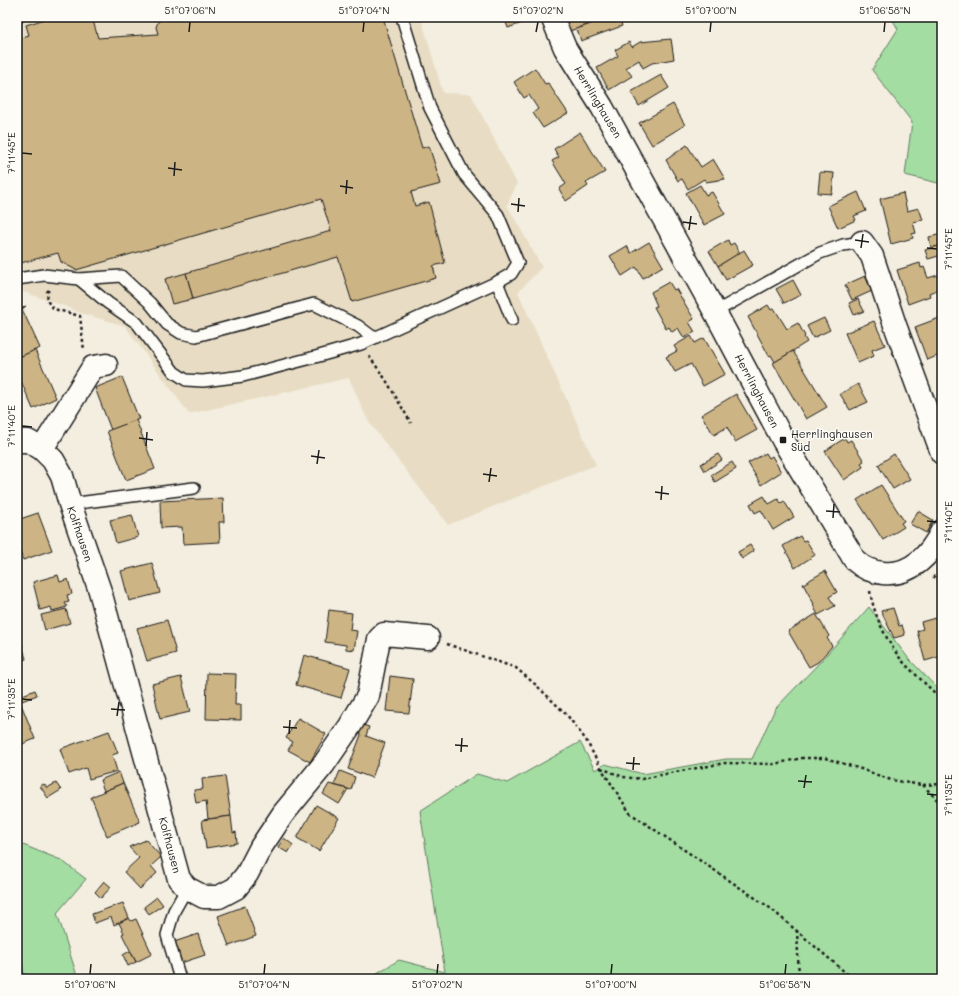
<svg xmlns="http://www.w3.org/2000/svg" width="959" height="996" font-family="Mali,sans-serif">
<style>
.built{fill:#e8ddc4}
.green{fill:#a3dda2;stroke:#607c5f}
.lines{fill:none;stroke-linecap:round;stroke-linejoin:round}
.stream{stroke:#5f8e97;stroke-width:5.5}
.building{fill:#cdb484;stroke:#1c1c1c}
.lane-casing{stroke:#1c1c1c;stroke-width:14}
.street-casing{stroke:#1c1c1c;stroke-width:25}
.path{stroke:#1c1c1c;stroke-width:2.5;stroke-dasharray:3 3;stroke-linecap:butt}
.lane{stroke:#fdfcf7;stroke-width:11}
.street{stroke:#fdfcf7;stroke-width:22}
.ticks{fill:none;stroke:#1c1c1c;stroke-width:1.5}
.poi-dot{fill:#1c1c1c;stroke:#fdfcf7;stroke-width:1.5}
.labels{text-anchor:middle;stroke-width:3;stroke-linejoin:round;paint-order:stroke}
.street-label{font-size:11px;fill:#1c1c1c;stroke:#fdfcf7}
.poi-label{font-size:11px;fill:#1c1c1c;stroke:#fdfcf7;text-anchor:start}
.neatline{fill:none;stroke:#1c1c1c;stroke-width:1.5}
.ticks-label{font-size:10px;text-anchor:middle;fill:#1c1c1c}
</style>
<rect width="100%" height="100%" fill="#f3eee0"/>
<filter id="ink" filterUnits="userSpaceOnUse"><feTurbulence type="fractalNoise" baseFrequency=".025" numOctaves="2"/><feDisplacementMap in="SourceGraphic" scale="8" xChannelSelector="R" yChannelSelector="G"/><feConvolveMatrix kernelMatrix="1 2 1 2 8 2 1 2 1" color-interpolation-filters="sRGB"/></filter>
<g filter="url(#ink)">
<polygon class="built" points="17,17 421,17 443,93 471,94 517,184 507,205 542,267 518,292 596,465 448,525 368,421 349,378 189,414 125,326 81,313 56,303 17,290"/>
<g class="green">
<polygon points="891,17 942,17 942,184 905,175 912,122 872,70 898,29"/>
<polygon points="869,607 909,659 940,691 942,690 942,979 378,979 377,973 399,960 445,972 420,811 477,774 507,783 580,742 595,770 605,764 643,774 726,759 752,759 775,709 819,663"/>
<polygon points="17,845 23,845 61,860 86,879 57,913 78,979 17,979"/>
</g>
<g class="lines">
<path class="stream" d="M 17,955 C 22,962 19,971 24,979"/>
</g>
<g class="building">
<polygon points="51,17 92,17 98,38 158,34 156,27 160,17 383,17 422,148 429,146 441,184 411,192 415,206 429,202 445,263 433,266 436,278 352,302 338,257 193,299 186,273 331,231 321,199 76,270 61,262 58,253 17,264 17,39 29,35 26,25"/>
<polygon points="504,17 532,17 533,19 508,28"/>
<polygon points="562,17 609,17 567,32"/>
<polygon points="609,17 619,17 622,26 581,41 577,29"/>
<polygon points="671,39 674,59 652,63 643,68 639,60 626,68 632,76 609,90 597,68 618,56 615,50 629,42 632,47 640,42"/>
<polygon points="535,68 545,84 548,83 568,113 543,128 533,113 538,109 529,95 524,98 514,82"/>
<polygon points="661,75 669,88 639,106 631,92"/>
<polygon points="673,104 685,125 652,145 639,123"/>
<polygon points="580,132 605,172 586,183 588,186 566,201 559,189 566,184 552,161 559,157 554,149"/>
<polygon points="687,145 701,167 713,159 725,179 706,182 704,179 688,189 682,179 678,181 666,160"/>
<polygon points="820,172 834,173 832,194 818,193"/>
<polygon points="700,185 706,195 712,192 725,214 704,225 686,193"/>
<polygon points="858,192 866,211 854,216 856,220 838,228 828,206"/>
<polygon points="903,193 907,211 919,208 923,220 913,222 916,233 912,234 913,238 891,244 880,199"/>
<polygon points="942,234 942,245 931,248 929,237"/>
<polygon points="728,240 730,245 734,243 740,253 718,266 709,251"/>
<polygon points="649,242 663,266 643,278 636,267 622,276 610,256 627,246 631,253"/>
<polygon points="942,245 942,255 928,259 925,250"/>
<polygon points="744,250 753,265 726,280 718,266"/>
<polygon points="920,263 921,268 924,267 928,278 938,275 942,288 929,293 930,296 908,304 897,270"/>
<polygon points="186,273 193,299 172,304 165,279"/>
<polygon points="865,276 872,291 852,300 845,285"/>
<polygon points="793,280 801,295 784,303 776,289"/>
<polygon points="669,282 674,290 676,289 694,319 689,322 695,332 684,338 678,328 672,332 669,327 666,329 654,307 657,306 651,292"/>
<polygon points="858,299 864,311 854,315 849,303"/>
<polygon points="768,305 771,310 774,308 787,329 798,323 805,336 804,337 807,342 775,362 771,355 769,356 748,317"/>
<polygon points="26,306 22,309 40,348 17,358 17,310"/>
<polygon points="942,317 942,354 927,360 915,327"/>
<polygon points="824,318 830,330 813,338 807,326"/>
<polygon points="874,321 885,345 872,350 874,356 858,363 845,333"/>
<polygon points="691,336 695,343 704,338 725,374 703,386 691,364 675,372 666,357 677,351 674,346"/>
<polygon points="35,350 56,398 33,409 17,372 17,358"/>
<polygon points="793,351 827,407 806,419 773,363"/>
<polygon points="122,377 139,419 111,430 95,388"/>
<polygon points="858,384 868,402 850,410 840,394"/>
<polygon points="736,394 757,430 735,442 727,427 714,435 701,415"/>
<polygon points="136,420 155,469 126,480 107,431"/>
<polygon points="845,438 847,442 851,440 864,461 861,463 863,467 844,480 825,451"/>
<polygon points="766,453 769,458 772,456 781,472 761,485 748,463"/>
<polygon points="718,454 722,460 705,471 701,464"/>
<polygon points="894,454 910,479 893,489 878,465"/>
<polygon points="732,462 736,469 715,482 711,475"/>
<polygon points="881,485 904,521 901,523 904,527 883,540 857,500"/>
<polygon points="764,496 769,504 778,499 781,503 784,501 794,517 773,530 761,510 755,513 750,504"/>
<polygon points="223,498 224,522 219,522 220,542 183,544 182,527 161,528 160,501"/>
<polygon points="918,511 933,520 926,533 910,524"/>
<polygon points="38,513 52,550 23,560 17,544 17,520"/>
<polygon points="132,515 138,537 116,543 110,520"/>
<polygon points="800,536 803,541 806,540 815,555 795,568 783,546"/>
<polygon points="750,545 754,551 742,559 738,552"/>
<polygon points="152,563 160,593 129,601 121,571"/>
<polygon points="825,571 837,592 829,597 835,606 818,615 813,605 814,604 803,584"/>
<polygon points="58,575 60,582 68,579 72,594 67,595 69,602 65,603 67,607 52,611 51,607 40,610 33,582"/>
<polygon points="893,608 899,626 902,625 905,635 894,638 881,611"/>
<polygon points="66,609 70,623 45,630 41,615"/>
<polygon points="329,610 352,613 350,630 357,631 354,650 346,649 346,645 325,642"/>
<polygon points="816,614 829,636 827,638 832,646 818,662 809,667 788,631"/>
<polygon points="939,617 942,628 942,656 925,661 917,631 923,629 921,622"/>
<polygon points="167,620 176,653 147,661 137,628"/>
<polygon points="22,644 26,659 17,662 17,645"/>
<polygon points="304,655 350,668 341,698 296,685"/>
<polygon points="207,673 236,674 235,705 241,705 241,720 206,719"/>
<polygon points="390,676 413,679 409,713 386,711"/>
<polygon points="181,677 190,712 160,719 152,684"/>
<polygon points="35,690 37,695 22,701 20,696"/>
<polygon points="21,704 35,739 17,746 17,705"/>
<polygon points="298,718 326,734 310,762 288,750 293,742 286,738"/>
<polygon points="360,724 369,727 366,736 385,743 372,778 348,769 361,735 357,733"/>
<polygon points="109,731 118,753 112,755 117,771 89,779 86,768 69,774 60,749"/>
<polygon points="340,771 355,777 351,790 334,785"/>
<polygon points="119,772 123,783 104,791 100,780"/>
<polygon points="225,776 231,816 208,819 206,801 196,803 194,790 203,789 202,779"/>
<polygon points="56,783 61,790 48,798 40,786 44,784 47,788"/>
<polygon points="123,783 140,822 107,836 91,797"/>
<polygon points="329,784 348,789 339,804 323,794"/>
<polygon points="316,805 339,818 319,851 297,838"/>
<polygon points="231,816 233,833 236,832 237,843 206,848 202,820"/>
<polygon points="284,838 293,845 288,853 278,847"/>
<polygon points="146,840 161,857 151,866 157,873 140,889 124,872 139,858 129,847"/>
<polygon points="104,881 111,887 101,898 95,892"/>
<polygon points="157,897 163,905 149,914 144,907"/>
<polygon points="123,903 129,918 114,925 111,917 95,923 92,914"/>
<polygon points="245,906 256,936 229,946 218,916"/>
<polygon points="129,918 131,921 136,919 152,954 136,962 122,934 124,933 119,923"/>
<polygon points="198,934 205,955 181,963 174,942"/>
<polygon points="130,951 136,962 128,966 123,955"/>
</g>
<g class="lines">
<defs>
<g id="lane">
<polyline points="17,17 18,17"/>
<polyline points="17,279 44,275 79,279 121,276 150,303 167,324 181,333 196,336 314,304 358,326 374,338"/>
<polyline points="79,279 108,303 137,323 174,372 186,380 203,381 243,376 319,356 361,344 497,282 511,274 518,263 498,215 464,174 430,108 402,17"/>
<polyline points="497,282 512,320"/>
<polyline points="715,312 820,253 843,245 862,242"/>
<polyline points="70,504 194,488"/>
<polyline points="180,979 167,935 174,911 187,888"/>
</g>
<g id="street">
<path d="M 552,17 L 565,48 L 602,107 L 715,312 L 783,440 L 850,552 C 852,556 854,560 857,562 C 864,569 874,572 883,573 C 911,576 931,554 942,531"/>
<polyline points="862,242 872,256 895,325 942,453"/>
<polyline points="17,441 28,441 42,449 53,460 62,476 70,504 100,591 179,879 187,888 204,897 219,897 236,888 247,874 261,847 283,814 324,764 350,726 368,696 379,639 384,634 428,638"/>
<polyline points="42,449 93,367 106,365"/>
</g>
</defs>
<use href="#lane" class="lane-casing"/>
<use href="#street" class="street-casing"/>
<g class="path">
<polyline points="49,290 47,292 48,302 54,309 80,316 84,350"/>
<polyline points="369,356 386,380 411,423"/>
<polyline points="933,576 942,583"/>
<path d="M 870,591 C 874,616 889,647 906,665 C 918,677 930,688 942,700"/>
<polyline points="447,644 516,668 536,685 567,715 586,740 601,768 630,813 770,908 853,979"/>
<polyline points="601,768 623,777 642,779 675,772 725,763 774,764 802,758 825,758 861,769 891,780 922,785 942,784"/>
<polyline points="923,785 942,805"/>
<polyline points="797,930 799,979"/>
</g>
<use href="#lane" class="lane"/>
<use href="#street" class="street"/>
</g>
</g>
<path class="ticks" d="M 189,32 L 190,22M 363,32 L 364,22M 536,32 L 538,22M 710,32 L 711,22M 884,32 L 885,22M 22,153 L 32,154M 168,168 L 182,170M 174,176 L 175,162M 340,186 L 353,188M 346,194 L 347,180M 511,204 L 525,206M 518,212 L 519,198M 683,222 L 697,224M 689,230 L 691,216M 855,240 L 869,242M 861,248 L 863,234M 927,248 L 937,249M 22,426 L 32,427M 139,438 L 153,440M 146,446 L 147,432M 311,456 L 325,458M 317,464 L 319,450M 483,474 L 497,476M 489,482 L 491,468M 655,492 L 669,494M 661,500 L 662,486M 826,511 L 840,512M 833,518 L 834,504M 927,521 L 937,522M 22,699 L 32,700M 111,709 L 125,710M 117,716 L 119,702M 283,727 L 297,728M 289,734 L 290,720M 455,745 L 468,746M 461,752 L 462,738M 626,763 L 640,764M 633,770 L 634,757M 798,781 L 812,782M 804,788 L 806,775M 927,794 L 937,795M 90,974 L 91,964M 264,974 L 265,964M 437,974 L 438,964M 611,974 L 612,964M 785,974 L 786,964"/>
<rect class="poi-dot" x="779" y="436" width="8" height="8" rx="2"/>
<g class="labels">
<g class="street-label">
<text transform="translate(598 102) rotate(59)" y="4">Herrlinghausen</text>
<text transform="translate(757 391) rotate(62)" y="4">Herrlinghausen</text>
<text transform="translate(80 534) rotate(71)" y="4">Kolfhausen</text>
<text transform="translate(170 845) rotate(75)" y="4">Kolfhausen</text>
</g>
<g class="poi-label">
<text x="791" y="438">Herrlinghausen<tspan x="791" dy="13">Süd</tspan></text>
</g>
</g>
<rect width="959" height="996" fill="none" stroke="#fdfcf7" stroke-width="44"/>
<rect x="22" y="22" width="915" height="952" class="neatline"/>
<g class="ticks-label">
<text x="190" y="14">51°07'06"N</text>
<text x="364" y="14">51°07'04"N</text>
<text x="538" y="14">51°07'02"N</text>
<text x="711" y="14">51°07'00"N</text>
<text x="885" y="14">51°06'58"N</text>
<text transform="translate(11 153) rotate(-90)" y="4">7°11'45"E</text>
<text transform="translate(948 249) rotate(-90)" y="4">7°11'45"E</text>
<text transform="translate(11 426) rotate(-90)" y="4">7°11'40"E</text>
<text transform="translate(948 522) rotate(-90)" y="4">7°11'40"E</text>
<text transform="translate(11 699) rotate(-90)" y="4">7°11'35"E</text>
<text transform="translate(948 795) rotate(-90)" y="4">7°11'35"E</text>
<text x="90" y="988">51°07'06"N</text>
<text x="264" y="988">51°07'04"N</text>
<text x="437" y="988">51°07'02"N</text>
<text x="611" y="988">51°07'00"N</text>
<text x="785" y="988">51°06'58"N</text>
</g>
</svg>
